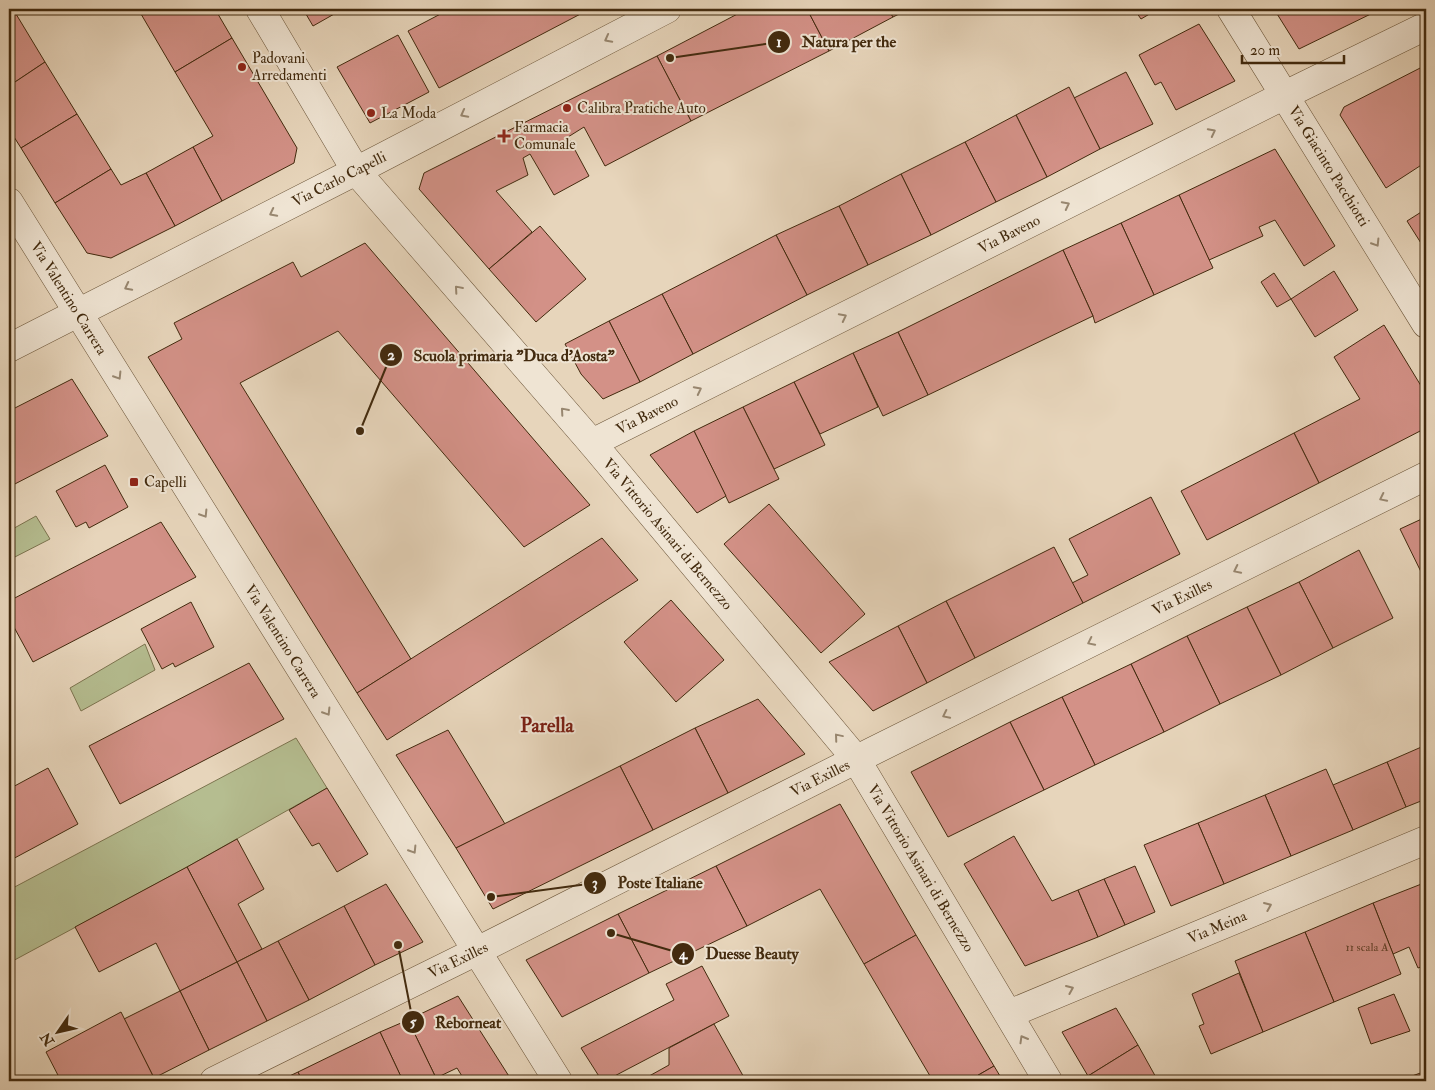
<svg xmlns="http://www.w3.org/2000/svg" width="1435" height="1090" font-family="'IM FELL Double Pica',serif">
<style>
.green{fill:#b5bd90;stroke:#7c744f}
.building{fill:#d39187;stroke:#422a0e}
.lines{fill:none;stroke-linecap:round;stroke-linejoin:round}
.minor-casing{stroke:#6b5539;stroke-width:29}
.minor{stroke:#efe4d3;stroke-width:28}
.oneway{stroke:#988770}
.poi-dot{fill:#8f2418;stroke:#efe4d3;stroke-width:2}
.labels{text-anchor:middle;stroke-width:4;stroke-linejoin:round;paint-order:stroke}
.number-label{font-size:12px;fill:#66442c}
.poi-label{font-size:15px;fill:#422a0e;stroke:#efe4d3;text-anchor:start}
.street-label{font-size:15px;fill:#422a0e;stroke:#efe4d3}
.district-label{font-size:20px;font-weight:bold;fill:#7a1f14;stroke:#efe4d3}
.leader{fill:none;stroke:#422a0e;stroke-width:2}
.callout-dot{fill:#422a0e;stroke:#efe4d3;stroke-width:2}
.mark-label{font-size:15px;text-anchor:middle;font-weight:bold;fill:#fff}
.callout-label{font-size:16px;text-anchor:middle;font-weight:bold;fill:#422a0e;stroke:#efe4d3;stroke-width:4;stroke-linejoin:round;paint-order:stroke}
</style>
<rect width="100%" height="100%" fill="#e7d5bb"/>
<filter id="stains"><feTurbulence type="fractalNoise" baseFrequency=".004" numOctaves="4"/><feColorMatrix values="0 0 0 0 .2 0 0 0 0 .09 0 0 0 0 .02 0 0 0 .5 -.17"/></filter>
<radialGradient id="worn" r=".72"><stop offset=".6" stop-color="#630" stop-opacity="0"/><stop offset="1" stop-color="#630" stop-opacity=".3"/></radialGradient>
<g class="green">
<polygon points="36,516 50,539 9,560 9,531"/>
<polygon points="145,644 155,670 81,711 70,688"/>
<polygon points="296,738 327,788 187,867 9,963 9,890"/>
</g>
<g class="building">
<polygon points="9,9 13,9 45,62 9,86"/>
<polygon points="137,9 150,9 141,14"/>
<polygon points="150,9 215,9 232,38 175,72 141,14"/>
<polygon points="303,9 343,9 313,26"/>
<polygon points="450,9 590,9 439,88 408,31"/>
<polygon points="747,9 807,9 829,51 691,121 657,56"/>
<polygon points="807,9 888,9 893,17 829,51"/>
<polygon points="888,9 909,9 893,17"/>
<polygon points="1134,9 1158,9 1141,19"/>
<polygon points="1274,9 1381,9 1299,49"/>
<polygon points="1199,24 1235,81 1176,110 1161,82 1155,85 1139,55"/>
<polygon points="398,35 429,92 370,123 337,67"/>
<polygon points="232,38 297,148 294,163 222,201 193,147 213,136 175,72"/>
<polygon points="657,56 691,121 605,166 584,127 568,137 589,176 554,195 530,154 523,158 528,175 496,191 532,232 489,269 419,189 424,173"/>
<polygon points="45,62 77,114 21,148 9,129 9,86"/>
<polygon points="1426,65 1426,162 1386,188 1340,115 1344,107"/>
<polygon points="1126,72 1153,124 1100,149 1074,98"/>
<polygon points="1069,87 1100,149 1047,177 1016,115"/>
<polygon points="77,114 111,169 55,203 21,148"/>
<polygon points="1016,115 1047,177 996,202 965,142"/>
<polygon points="965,142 996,202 931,235 901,174"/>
<polygon points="193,147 222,201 175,226 146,173"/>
<polygon points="1275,149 1335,246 1304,266 1275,220 1259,227 1263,236 1209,260 1179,195"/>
<polygon points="111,169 121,185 146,173 175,226 111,258 87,253 55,203"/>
<polygon points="901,174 931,235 868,265 839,206"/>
<polygon points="1179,195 1213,268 1154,295 1121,223"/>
<polygon points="839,206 868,265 807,295 776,235"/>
<polygon points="1426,209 1426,251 1407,221"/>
<polygon points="1121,223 1154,295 1095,323 1093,316 1063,250"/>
<polygon points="540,226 586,279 536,322 489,269"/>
<polygon points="776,235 807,295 693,354 662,294"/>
<polygon points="365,243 590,505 524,547 338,331 240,383 411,659 357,693 148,357 182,339 174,323 293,262 301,277"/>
<polygon points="1063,250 1093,316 928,395 898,332"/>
<polygon points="1334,271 1358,310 1315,337 1291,299"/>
<polygon points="1274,273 1291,299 1277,307 1261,282"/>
<polygon points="662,294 693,354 640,382 609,321"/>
<polygon points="609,321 640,382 603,399 581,374 565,344"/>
<polygon points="1384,325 1426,394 1426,428 1319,483 1294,433 1360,399 1334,357"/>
<polygon points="898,332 928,395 883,416 853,353"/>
<polygon points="853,353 878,407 820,434 794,382"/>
<polygon points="72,379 108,436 9,487 9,411"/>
<polygon points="794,382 825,445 774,469 743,407"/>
<polygon points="743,407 779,479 729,503 694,431"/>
<polygon points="694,431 726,496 697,513 650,455"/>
<polygon points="1294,433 1319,483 1207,540 1181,491"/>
<polygon points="105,465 128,507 89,528 86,522 76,527 56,491"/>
<polygon points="1151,497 1180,554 1083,603 1072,583 1088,575 1069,539"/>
<polygon points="769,504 865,614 821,653 724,544"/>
<polygon points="1426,517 1426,582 1400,529"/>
<polygon points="161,522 196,577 33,662 9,618 9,601"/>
<polygon points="602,538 638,580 387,740 357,693"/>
<polygon points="1054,547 1083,603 975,658 946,601"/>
<polygon points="1359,550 1393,618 1333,648 1299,582"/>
<polygon points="1299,582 1333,648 1281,675 1247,607"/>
<polygon points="671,600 724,660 676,702 624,642"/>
<polygon points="946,601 975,658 927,683 898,626"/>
<polygon points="191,602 214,647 175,667 173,663 162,669 141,629"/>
<polygon points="1247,607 1281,675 1220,704 1187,636"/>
<polygon points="898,626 927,683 873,711 829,662"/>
<polygon points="1187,636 1220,704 1164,732 1131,664"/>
<polygon points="249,663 284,719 120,804 89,746"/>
<polygon points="1131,664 1164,732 1095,765 1062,697"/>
<polygon points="1062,697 1095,765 1044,790 1010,722"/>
<polygon points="758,699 805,754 728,793 695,728"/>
<polygon points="1010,722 1044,790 948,837 911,772"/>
<polygon points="695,728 728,793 653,830 620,766"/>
<polygon points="448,730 505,824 456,848 396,755"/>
<polygon points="1426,745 1426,799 1406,807 1387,762"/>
<polygon points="1387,762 1406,807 1353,830 1333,785"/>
<polygon points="620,766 653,830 493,909 456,848"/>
<polygon points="48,768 78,824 9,861 9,789"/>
<polygon points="1326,769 1353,830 1291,856 1265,795"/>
<polygon points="327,788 368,854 337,872 319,843 312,846 289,810"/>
<polygon points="1265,795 1291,856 1224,884 1198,823"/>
<polygon points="840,804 916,935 864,964 820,889 747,926 716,866"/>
<polygon points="1198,823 1224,884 1171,906 1144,845"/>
<polygon points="1014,836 1052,901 1078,890 1098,937 1025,966 964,864"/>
<polygon points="237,839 264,889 238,904 262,949 237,962 187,867"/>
<polygon points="716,866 747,926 649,973 618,914"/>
<polygon points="1135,866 1155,912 1125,925 1104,879"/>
<polygon points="187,867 237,962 180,991 156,943 99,972 75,927"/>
<polygon points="1104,879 1125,925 1098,937 1078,890"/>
<polygon points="1424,883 1426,889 1426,965 1418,968 1409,947 1393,954 1373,903"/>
<polygon points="386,884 423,942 375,965 344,906"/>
<polygon points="1373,903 1401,974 1334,1002 1305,932"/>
<polygon points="344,906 375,965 309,1000 278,941"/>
<polygon points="618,914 649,973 562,1017 526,960"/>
<polygon points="1305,932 1334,1002 1263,1032 1235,961"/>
<polygon points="916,935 994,1066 968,1081 933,1081 864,964"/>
<polygon points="278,941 309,1000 267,1021 237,962"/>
<polygon points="237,962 267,1021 209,1050 180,991"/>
<polygon points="702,966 729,1016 605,1081 602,1081 581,1048 674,1000 666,984"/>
<polygon points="1239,973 1263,1032 1211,1054 1199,1026 1204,1024 1192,994"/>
<polygon points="180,991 209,1050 154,1078 124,1019"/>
<polygon points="1394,994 1410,1031 1371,1044 1358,1008"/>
<polygon points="458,996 512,1081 465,1081 457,1068 436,1078 408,1020"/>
<polygon points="1116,1008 1138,1045 1088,1076 1062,1032"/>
<polygon points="121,1012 154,1078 147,1081 61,1081 46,1052"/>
<polygon points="408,1020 436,1078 428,1081 403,1081 380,1032"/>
<polygon points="714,1024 746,1081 643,1081 642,1080 669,1065 669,1048"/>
<polygon points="380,1032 403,1081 302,1081 298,1072"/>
<polygon points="1138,1045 1158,1081 1091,1081 1088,1076"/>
<polygon points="994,1066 1003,1081 968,1081"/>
<polygon points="1426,1071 1426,1081 1398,1081"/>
<polygon points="298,1072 302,1081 279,1081"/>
<polygon points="58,1076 61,1081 48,1081"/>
</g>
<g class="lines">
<defs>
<g id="minor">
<polyline points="260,9 356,171 592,443 856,759 1048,1081"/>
<polyline points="1231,9 1426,324"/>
<polyline points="9,202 558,1081"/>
<polyline points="9,348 356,171 667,9"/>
<polyline points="592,443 1285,95 1426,26"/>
<polyline points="1009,1014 1426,840"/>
<polyline points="214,1081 477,951 873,751 1426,476"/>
</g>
</defs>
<use href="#minor" class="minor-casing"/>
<use href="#minor" class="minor"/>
</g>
<defs><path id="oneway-chevron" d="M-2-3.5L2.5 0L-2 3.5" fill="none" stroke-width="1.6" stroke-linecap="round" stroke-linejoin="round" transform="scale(1.25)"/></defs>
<g class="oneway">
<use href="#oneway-chevron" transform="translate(608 39) rotate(152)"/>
<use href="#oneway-chevron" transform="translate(464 114) rotate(152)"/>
<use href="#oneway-chevron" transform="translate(1212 132) rotate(-27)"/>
<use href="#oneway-chevron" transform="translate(1066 205) rotate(-27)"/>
<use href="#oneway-chevron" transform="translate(273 213) rotate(153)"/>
<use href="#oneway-chevron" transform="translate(1376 243) rotate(58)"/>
<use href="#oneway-chevron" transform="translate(128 287) rotate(153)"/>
<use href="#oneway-chevron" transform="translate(458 289) rotate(-131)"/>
<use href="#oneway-chevron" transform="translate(843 317) rotate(-27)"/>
<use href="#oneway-chevron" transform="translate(118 376) rotate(58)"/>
<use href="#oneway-chevron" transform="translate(698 390) rotate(-27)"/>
<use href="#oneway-chevron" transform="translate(564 411) rotate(-131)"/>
<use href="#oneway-chevron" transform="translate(1383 498) rotate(154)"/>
<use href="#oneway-chevron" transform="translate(204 514) rotate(58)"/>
<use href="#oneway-chevron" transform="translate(1237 570) rotate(154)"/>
<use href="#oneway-chevron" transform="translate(1091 642) rotate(154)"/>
<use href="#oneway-chevron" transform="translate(327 712) rotate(58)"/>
<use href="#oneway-chevron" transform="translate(946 715) rotate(154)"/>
<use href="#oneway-chevron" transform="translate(838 737) rotate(-130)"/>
<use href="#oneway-chevron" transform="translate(413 850) rotate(58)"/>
<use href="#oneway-chevron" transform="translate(1268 906) rotate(-23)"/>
<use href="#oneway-chevron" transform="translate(1070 989) rotate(-23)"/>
<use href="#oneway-chevron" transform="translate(1023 1039) rotate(-120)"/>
</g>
<g class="poi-dot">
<circle cx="242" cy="67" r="5"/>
<circle cx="567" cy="108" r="5"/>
<circle cx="371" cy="113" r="5"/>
<path d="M501.5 128.5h5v5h5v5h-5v5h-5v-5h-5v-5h5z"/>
<rect x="129" y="477" width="10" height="10" rx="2.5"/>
</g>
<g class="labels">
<g class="number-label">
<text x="1367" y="951">11 scala A</text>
</g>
<g class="poi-label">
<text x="252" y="63">Padovani<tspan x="252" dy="17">Arredamenti</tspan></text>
<text x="577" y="113">Calibra Pratiche Auto</text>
<text x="381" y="118">La Moda</text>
<text x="514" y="132">Farmacia<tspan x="514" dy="17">Comunale</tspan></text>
<text x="144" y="487">Capelli</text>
</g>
<g class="street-label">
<text transform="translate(1329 166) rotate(58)" y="5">Via Giacinto Pacchiotti</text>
<text transform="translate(339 179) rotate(-27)" y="5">Via Carlo Capelli</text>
<text transform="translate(1009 234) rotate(-27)" y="5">Via Baveno</text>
<text transform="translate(69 298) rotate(58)" y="5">Via Valentino Carrera</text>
<text transform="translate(647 415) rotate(-27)" y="5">Via Baveno</text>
<text transform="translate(668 534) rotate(50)" y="5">Via Vittorio Asinari di Bernezzo</text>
<text transform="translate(1182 597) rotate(-26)" y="5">Via Exilles</text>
<text transform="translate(283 641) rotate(58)" y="5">Via Valentino Carrera</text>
<text transform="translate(820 778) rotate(-27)" y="5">Via Exilles</text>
<text transform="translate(921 868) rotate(59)" y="5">Via Vittorio Asinari di Bernezzo</text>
<text transform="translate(1217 927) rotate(-23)" y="5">Via Meina</text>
<text transform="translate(458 960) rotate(-26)" y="5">Via Exilles</text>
</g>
<g class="district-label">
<text x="547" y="732">Parella</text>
</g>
</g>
<path class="leader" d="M670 58L779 42M360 431L391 355M491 897L595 883M611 933L683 954M398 945L413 1022"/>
<g class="callout-dot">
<circle cx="670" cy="58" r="5"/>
<circle cx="360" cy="431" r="5"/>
<circle cx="491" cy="897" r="5"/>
<circle cx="611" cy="933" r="5"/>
<circle cx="398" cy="945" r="5"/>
<circle cx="779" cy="42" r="12"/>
<circle cx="391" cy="355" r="12"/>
<circle cx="595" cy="883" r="12"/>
<circle cx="683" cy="954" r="12"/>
<circle cx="413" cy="1022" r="12"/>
</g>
<g class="mark-label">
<text x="779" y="47">1</text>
<text x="391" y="360">2</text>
<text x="595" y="888">3</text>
<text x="683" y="959">4</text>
<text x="413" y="1027">5</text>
</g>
<g class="callout-label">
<text x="849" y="47">Natura per the</text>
<text x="514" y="361">Scuola primaria "Duca d'Aosta"</text>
<text x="660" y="888">Poste Italiane</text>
<text x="752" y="959">Duesse Beauty</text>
<text x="468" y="1028">Reborneat</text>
</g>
<rect width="1435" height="1090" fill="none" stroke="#e7d5bb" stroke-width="30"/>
<rect x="10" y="10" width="1415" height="1070" fill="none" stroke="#422a0e" stroke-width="2.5"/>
<rect x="15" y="15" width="1405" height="1060" fill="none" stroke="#422a0e"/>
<g transform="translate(58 1032) rotate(236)" stroke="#efe4d3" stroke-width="4" paint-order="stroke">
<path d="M0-4L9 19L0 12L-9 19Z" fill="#422a0e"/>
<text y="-8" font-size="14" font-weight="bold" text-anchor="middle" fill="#422a0e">N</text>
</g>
<path d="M1242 55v8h102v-8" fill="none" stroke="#422a0e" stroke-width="2.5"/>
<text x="1250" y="55" font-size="15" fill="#422a0e" stroke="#efe4d3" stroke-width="4" paint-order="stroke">20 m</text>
<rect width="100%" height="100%" filter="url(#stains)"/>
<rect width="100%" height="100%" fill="url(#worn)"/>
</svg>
